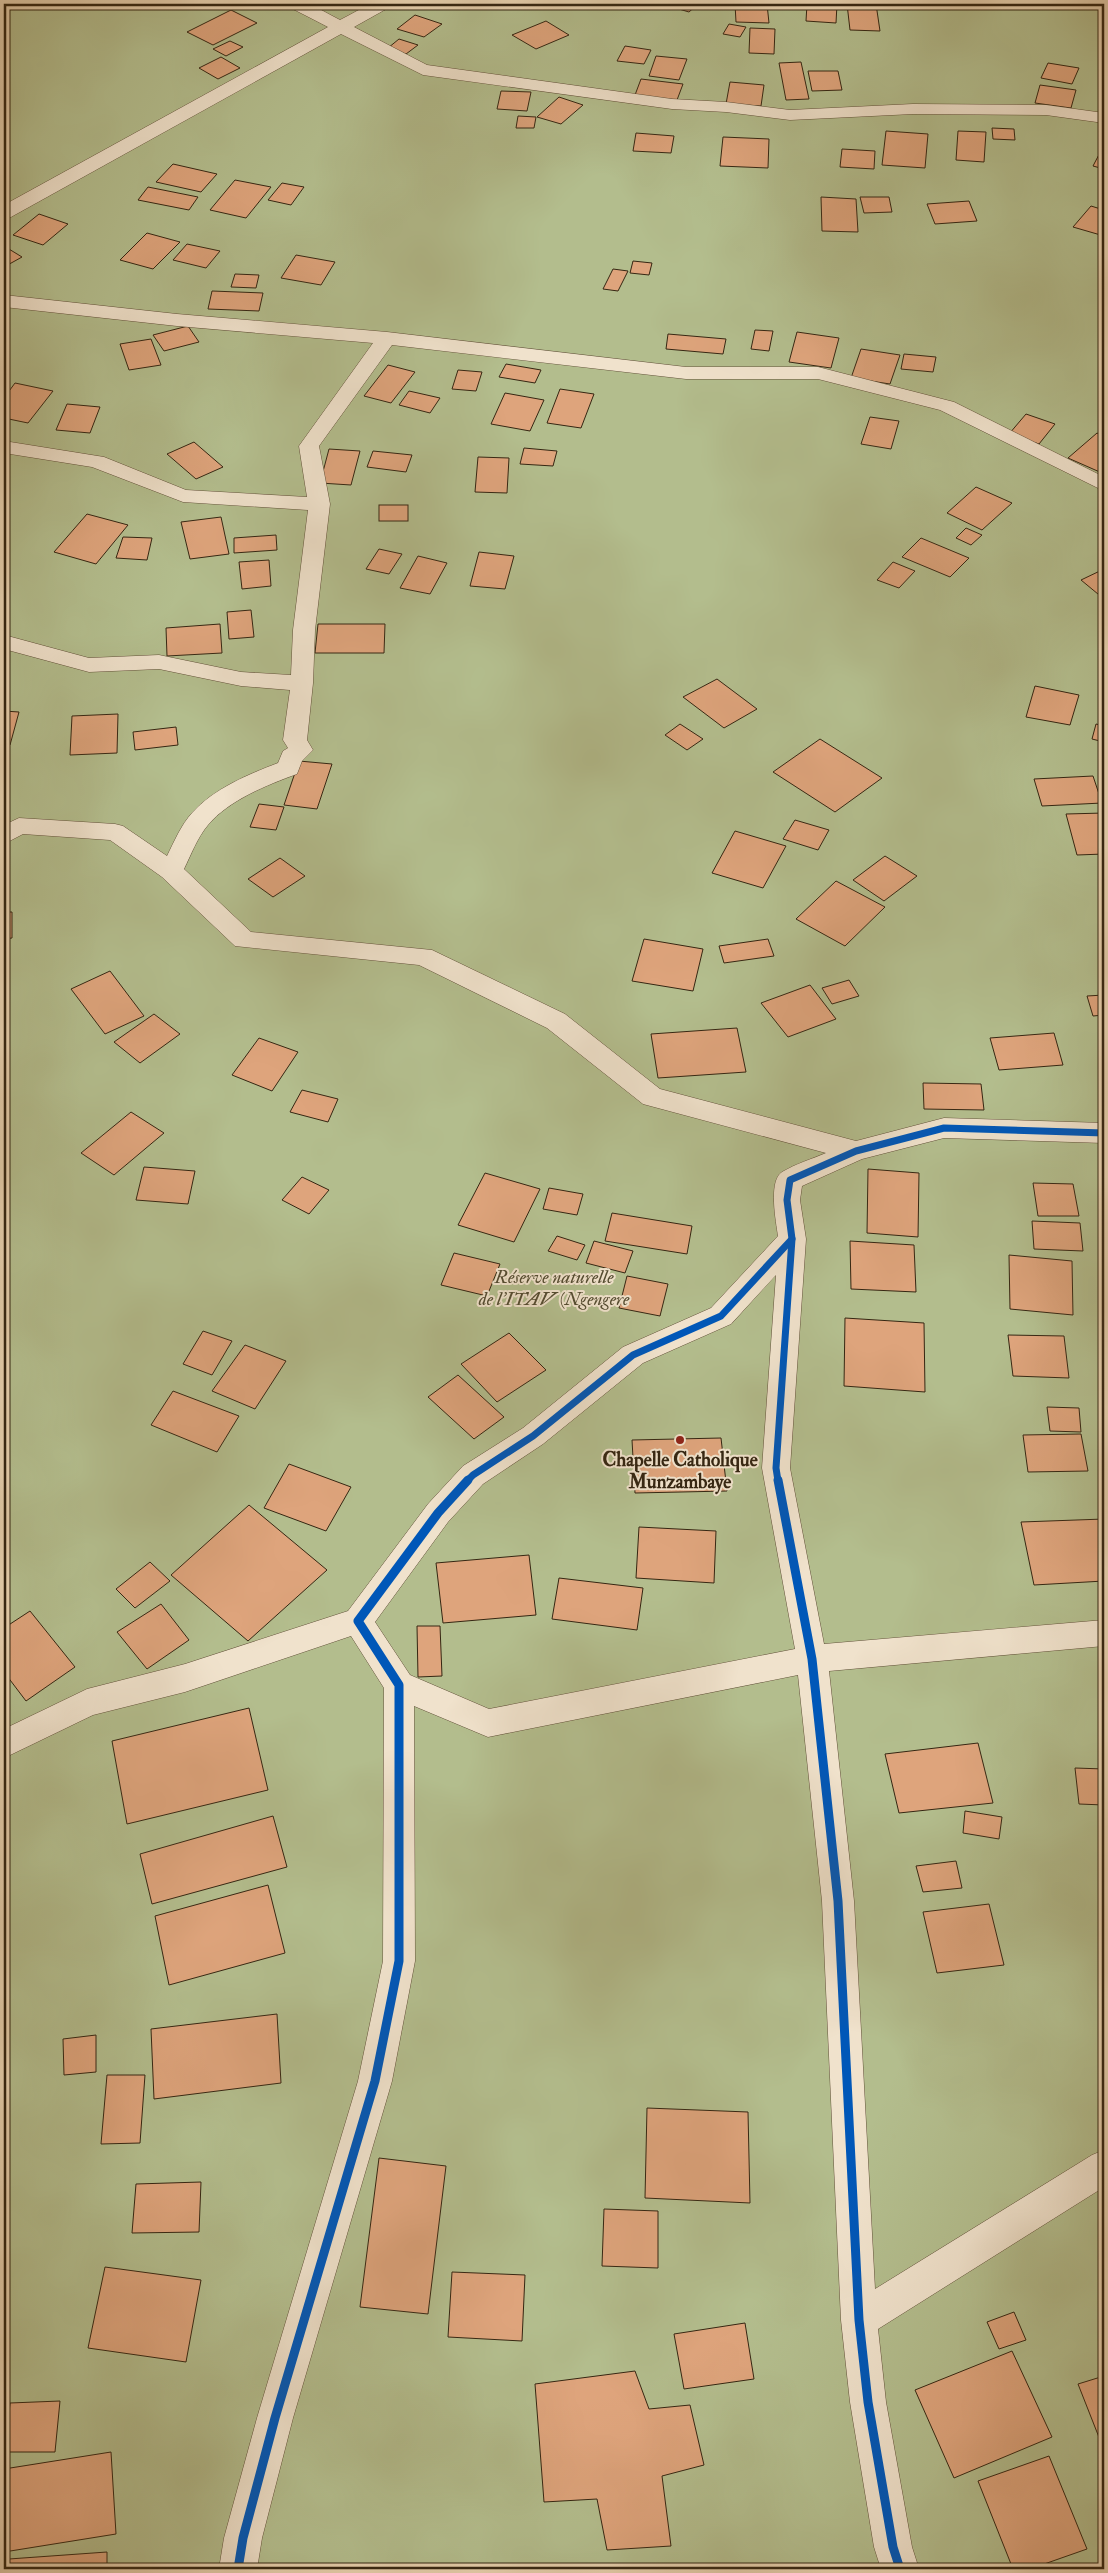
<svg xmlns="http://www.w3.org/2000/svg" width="1108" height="2573" font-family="'IM FELL Double Pica',serif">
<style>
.green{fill:#b3bd8d;stroke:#747250}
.building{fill:#dea47c;stroke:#352612}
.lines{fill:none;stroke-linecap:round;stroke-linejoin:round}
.minor-casing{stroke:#62513a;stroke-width:1}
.minor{fill:#f0e2cc;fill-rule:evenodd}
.cycleway-far1-casing{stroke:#f0e2cc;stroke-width:10}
.cycleway-casing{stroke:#f0e2cc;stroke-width:12}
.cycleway-far1{stroke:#0057b8;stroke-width:7}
.cycleway{stroke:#0057b8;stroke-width:9}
.poi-dot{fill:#8f2418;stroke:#f0e2cc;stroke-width:2}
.labels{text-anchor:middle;stroke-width:4;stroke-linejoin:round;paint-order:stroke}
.park-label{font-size:19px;font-style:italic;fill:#544c31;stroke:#f0e2cc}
.poi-label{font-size:19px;font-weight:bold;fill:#352612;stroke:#f0e2cc}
</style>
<rect width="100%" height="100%" fill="#e8d2b0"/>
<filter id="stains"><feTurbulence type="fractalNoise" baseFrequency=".004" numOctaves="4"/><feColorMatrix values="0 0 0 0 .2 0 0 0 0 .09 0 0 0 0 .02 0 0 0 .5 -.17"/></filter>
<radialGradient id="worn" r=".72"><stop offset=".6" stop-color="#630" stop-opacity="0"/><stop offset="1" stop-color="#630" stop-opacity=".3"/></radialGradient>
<rect class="green" x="4" y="4" width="1100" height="2565"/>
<g class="building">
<polygon points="662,4 698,4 689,12"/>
<polygon points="735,4 767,4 769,23 736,22"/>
<polygon points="807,4 837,4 836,23 806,21"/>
<polygon points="847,4 876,4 880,31 850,30"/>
<polygon points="231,10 257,23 213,45 187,32"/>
<polygon points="415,15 442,24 424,37 397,29"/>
<polygon points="546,21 569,35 536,49 512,35"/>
<polygon points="729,24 746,27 740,37 723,34"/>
<polygon points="750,28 775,29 774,54 749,53"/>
<polygon points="399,39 418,45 406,54 388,48"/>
<polygon points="230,41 243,47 226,56 213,49"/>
<polygon points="625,46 651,50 644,64 617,61"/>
<polygon points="656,56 687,59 679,80 649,76"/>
<polygon points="221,57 240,68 218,79 199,68"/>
<polygon points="801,62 809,99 786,100 779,63"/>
<polygon points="1048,63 1079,68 1072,84 1041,78"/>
<polygon points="808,71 838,71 842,90 812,91"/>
<polygon points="641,79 683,84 677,100 635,95"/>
<polygon points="730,82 764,85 761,106 726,104"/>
<polygon points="1040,85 1076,90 1071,108 1035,103"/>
<polygon points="501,91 531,92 527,111 497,109"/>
<polygon points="559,97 583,105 561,124 537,117"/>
<polygon points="518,116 536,117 534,128 516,128"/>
<polygon points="992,128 1014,129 1015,140 993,139"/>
<polygon points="886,131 928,134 925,168 882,165"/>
<polygon points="958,131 986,132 984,162 956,160"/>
<polygon points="636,133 674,136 671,153 633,151"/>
<polygon points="723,137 769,139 768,168 720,166"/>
<polygon points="1104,145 1104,169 1093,166"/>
<polygon points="842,149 875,151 874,169 840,167"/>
<polygon points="173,164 217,174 201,192 156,182"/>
<polygon points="235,180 271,187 246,218 210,210"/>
<polygon points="282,183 304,187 291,205 268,200"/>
<polygon points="148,187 198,197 189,210 138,200"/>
<polygon points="821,197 856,199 858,232 822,231"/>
<polygon points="860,197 889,197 892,212 864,213"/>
<polygon points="969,201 977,221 935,224 927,204"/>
<polygon points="1091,206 1104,210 1104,236 1073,227"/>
<polygon points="39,214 68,224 43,245 13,235"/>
<polygon points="147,233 180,242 153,269 120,260"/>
<polygon points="187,244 220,251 206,268 173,260"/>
<polygon points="4,246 22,257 4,267"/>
<polygon points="296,255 335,262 321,285 281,278"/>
<polygon points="633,261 652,263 649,275 630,273"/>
<polygon points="613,269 628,271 618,291 603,289"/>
<polygon points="235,274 259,275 256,288 231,287"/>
<polygon points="212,291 263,293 259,311 208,309"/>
<polygon points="188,326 199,342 164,351 153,335"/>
<polygon points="755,330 773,331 769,351 751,349"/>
<polygon points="797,332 839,338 831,368 789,362"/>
<polygon points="668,334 726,339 723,354 666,349"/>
<polygon points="151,339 161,365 129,370 120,344"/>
<polygon points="861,349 900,355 890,384 851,378"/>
<polygon points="904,354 936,357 933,372 901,369"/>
<polygon points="506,364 541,370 535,383 499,377"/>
<polygon points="388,365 415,372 391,403 364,396"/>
<polygon points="458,370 482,372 476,391 452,389"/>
<polygon points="15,383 53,391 28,423 4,418 4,398"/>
<polygon points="560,389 594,394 581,428 547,423"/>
<polygon points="409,391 440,398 430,413 399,405"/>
<polygon points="505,393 544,400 530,431 491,424"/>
<polygon points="67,404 100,407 90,433 56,430"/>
<polygon points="1026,414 1055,424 1039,444 1009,434"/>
<polygon points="870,417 899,421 891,449 861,444"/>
<polygon points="1097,433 1104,436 1104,471 1102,473 1068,458"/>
<polygon points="194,442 223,467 196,479 167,454"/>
<polygon points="524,448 557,451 553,466 520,464"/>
<polygon points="329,449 360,451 351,485 320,483"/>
<polygon points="373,451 412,455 406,472 367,467"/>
<polygon points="478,457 509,458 507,493 475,492"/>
<polygon points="976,487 1012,503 982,530 947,513"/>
<rect x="379" y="505" width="29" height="16"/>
<polygon points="87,514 128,525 96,564 54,552"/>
<polygon points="221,517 229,554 190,559 181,522"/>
<polygon points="966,528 982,535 971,545 956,538"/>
<polygon points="276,535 277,550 234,553 234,538"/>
<polygon points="123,537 152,538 147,560 116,558"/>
<polygon points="921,538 969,558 950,577 902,557"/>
<polygon points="379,549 402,554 389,574 366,569"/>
<polygon points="479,552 514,556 505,589 470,586"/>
<polygon points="418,556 447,563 430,594 400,588"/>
<polygon points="269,560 271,586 242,589 239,562"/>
<polygon points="893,562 915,571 899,588 877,580"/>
<polygon points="1104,569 1104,599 1081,580"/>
<polygon points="251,610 254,637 229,639 227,612"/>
<polygon points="220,624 222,653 167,656 166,628"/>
<polygon points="318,624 385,624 384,653 315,653"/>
<polygon points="717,679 757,709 724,728 683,697"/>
<polygon points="1035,686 1079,695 1070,725 1026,717"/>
<polygon points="4,711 19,712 10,745 4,744"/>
<polygon points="118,714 117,753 70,755 72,716"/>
<polygon points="680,724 703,739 687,750 665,735"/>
<polygon points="1096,724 1104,726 1104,742 1092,739"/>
<polygon points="176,727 178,745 135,750 133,732"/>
<polygon points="820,739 882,778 835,812 773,772"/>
<polygon points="299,761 332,764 317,809 284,805"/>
<polygon points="1093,776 1102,803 1042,806 1034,779"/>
<polygon points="259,804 284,807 276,830 250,827"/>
<polygon points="1104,813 1104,854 1077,855 1066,814"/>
<polygon points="795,820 829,830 818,850 783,839"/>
<polygon points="735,831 786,846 763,888 712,873"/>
<polygon points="885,856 917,876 884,901 853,880"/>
<polygon points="280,858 305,876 273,897 248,879"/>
<polygon points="836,881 885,907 845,946 796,919"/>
<polygon points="4,912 12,912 12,938 4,939"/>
<polygon points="644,939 703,949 693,991 632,981"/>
<polygon points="768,939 774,956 724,963 719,946"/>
<polygon points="110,971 144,1016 105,1034 71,989"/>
<polygon points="849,980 859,996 832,1004 822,988"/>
<polygon points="810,985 836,1019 788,1037 761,1003"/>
<polygon points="1104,995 1104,1015 1093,1016 1087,996"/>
<polygon points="154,1014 180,1034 140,1063 114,1042"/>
<polygon points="737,1028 746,1072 658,1078 651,1034"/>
<polygon points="1054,1033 1063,1065 999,1070 990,1038"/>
<polygon points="259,1038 298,1052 272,1091 232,1075"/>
<polygon points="923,1083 981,1084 984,1110 924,1109"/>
<polygon points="302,1090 338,1099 328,1122 290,1112"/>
<polygon points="131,1112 164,1133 114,1175 81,1153"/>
<polygon points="144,1167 195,1171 188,1204 136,1200"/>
<polygon points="868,1169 919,1173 918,1237 867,1233"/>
<polygon points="485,1173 540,1189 514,1242 458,1225"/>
<polygon points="302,1177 329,1190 309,1214 282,1200"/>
<polygon points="1033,1183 1073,1184 1079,1216 1038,1216"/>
<polygon points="549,1188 583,1194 577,1215 543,1209"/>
<polygon points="612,1213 692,1226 687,1254 605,1241"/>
<polygon points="1032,1221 1080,1223 1083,1251 1034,1249"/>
<polygon points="557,1236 585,1245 577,1260 548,1251"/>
<polygon points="594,1241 633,1251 625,1273 586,1263"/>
<polygon points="850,1241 914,1245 916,1292 851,1289"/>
<polygon points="454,1253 500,1264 487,1296 441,1285"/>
<polygon points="1009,1255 1072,1261 1073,1315 1010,1309"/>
<polygon points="627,1276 668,1284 660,1316 619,1308"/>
<polygon points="845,1318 924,1323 925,1392 844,1386"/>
<polygon points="203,1331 232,1341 212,1375 183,1364"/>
<polygon points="509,1333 546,1370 497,1402 461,1364"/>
<polygon points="1008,1335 1064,1336 1069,1378 1013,1376"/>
<polygon points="245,1345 286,1361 255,1409 212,1391"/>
<polygon points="458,1375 504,1417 474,1439 428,1397"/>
<polygon points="173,1391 239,1416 217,1452 151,1425"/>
<polygon points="1047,1407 1079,1408 1081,1432 1050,1431"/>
<polygon points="1081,1434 1088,1471 1028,1472 1023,1435"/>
<polygon points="721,1438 727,1491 635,1493 632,1440"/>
<polygon points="289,1464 351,1487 326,1531 264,1508"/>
<polygon points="249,1505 327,1570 248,1641 171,1575"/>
<polygon points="1104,1519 1104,1581 1034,1585 1021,1522"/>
<polygon points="639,1527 716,1531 714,1583 636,1578"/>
<polygon points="529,1555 536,1615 443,1623 436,1563"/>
<polygon points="150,1562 170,1581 135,1608 116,1589"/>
<polygon points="559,1578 643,1588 637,1630 552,1619"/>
<polygon points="161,1604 189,1640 147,1669 117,1632"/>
<polygon points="30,1611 75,1667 26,1701 4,1672 4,1628"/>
<polygon points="417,1626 440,1626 442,1676 418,1677"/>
<polygon points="249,1708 268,1790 127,1824 112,1741"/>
<polygon points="978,1743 993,1803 899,1813 885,1754"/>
<polygon points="1075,1768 1104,1769 1104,1805 1079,1804"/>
<polygon points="965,1811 1002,1817 999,1839 963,1833"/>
<polygon points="273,1816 287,1867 152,1904 140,1854"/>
<polygon points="956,1861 962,1888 923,1892 916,1866"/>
<polygon points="268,1885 285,1953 169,1985 155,1916"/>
<polygon points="989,1904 1004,1965 937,1973 923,1912"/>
<polygon points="277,2014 281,2083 154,2099 151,2029"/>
<polygon points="96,2035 96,2072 64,2075 63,2039"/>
<polygon points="107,2075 145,2075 140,2143 101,2144"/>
<polygon points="647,2108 748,2112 750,2203 645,2198"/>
<polygon points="379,2158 446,2166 428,2314 360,2307"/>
<polygon points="201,2182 199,2232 132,2233 136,2184"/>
<polygon points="604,2209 658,2211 658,2268 602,2266"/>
<polygon points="105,2267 201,2280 186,2362 88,2348"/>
<polygon points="452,2272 525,2275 522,2341 448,2337"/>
<polygon points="1014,2312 1026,2340 999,2349 987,2322"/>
<polygon points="745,2323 754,2379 684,2389 674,2334"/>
<polygon points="1012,2351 1052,2437 954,2478 915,2390"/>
<polygon points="635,2371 649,2409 690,2405 704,2465 662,2476 671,2546 607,2550 597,2499 544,2502 535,2384"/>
<polygon points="1104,2376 1104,2450 1078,2384"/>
<polygon points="60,2401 55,2452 5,2452 10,2403"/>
<polygon points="111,2452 116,2534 4,2552 4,2469"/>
<polygon points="1049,2456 1087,2549 1030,2569 1013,2569 978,2481"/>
<polygon points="107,2552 107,2569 9,2569 9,2559"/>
</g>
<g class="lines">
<defs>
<g id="minor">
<polygon points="289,4 310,4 340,20 370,4 390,4 388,8 354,27 427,65 672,99 726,102 790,110 913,104 1046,105 1104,113 1104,123 1046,115 913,114 790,120 726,112 672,109 423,75 341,34 11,217 4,219 4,205 328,27 291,8"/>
<path d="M 4,295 L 177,314 L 387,332 L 686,367 L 818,367 L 954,402 L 1104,477 L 1104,491 L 940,410 L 818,379 L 686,379 L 392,345 L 319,446 L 330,504 L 315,630 L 313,683 L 307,740 L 313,750 L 302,761 L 297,774 C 267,785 229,800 208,825 C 197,838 191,855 184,869 L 251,932 L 432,950 L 565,1014 L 660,1089 L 856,1141 L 944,1118 L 1104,1123 L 1104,1143 L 944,1138 L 862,1159 L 802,1186 L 800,1200 L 806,1239 L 790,1468 L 824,1644 L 1104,1620 L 1104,1646 L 829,1671 L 854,1901 L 875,2289 L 1092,2155 L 1104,2150 L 1104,2187 L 878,2329 L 886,2402 L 912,2547 L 919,2569 L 881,2569 L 874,2547 L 850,2402 L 841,2320 L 822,1901 L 798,1675 L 488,1737 L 414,1706 L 415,1961 L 392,2081 L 293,2418 L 262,2538 L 257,2569 L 219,2569 L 224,2538 L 257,2418 L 358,2081 L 383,1961 L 384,1688 L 351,1636 L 185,1692 L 93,1715 L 4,1758 L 4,1729 L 87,1689 L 185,1664 L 348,1611 L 428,1504 L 463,1466 L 523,1428 L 623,1347 L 711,1308 L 778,1236 C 776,1222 768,1181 782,1172 C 795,1164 812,1159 826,1153 L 643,1104 L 547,1028 L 419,965 L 235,946 L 162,877 L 110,840 L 23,834 L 4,844 L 4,825 L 19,818 L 115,824 L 123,826 L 167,856 C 174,842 181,825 192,813 C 213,789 249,774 278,763 L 283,751 L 288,748 L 283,740 L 290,690 L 241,686 L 159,669 L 89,672 L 4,649 L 4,635 L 89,658 L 159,655 L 241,672 L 291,675 L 293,630 L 308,510 L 183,502 L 92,467 L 4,453 L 4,441 L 104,457 L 186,490 L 307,497 L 299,446 L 373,343 L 177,326 L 4,307 ZM 776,1275 L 762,1468 L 795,1649 L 489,1709 L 410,1675 L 375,1622 L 448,1522 L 483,1484 L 543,1444 L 643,1363 L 731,1324 Z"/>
</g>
</defs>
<use href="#minor" class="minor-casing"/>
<use href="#minor" class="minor"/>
<defs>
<g id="cycleway-far1">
<polyline points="467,1481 473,1475 533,1436 633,1355 721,1316 792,1239 787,1200 790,1180 856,1151 944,1128 1104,1133"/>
<polyline points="778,1481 776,1468 792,1239"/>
</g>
<g id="cycleway">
<polyline points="778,1480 812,1659 838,1901 859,2320 868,2402 893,2547 900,2569"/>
<polyline points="238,2569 243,2538 275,2418 375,2081 399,1961 399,1685 358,1621 438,1513 468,1480"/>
</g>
</defs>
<use href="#cycleway-far1" class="cycleway-far1-casing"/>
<use href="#cycleway" class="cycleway-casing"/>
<use href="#cycleway-far1" class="cycleway-far1"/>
<use href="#cycleway" class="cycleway"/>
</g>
<circle class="poi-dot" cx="680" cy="1440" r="5"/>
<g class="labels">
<g class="park-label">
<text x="554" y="1283">Réserve naturelle<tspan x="554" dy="22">de l'ITAV (Ngengere</tspan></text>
</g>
<g class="poi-label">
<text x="680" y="1466">Chapelle Catholique<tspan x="680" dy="22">Munzambaye</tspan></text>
</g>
</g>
<rect width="1108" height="2573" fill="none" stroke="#e8d2b0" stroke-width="20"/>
<rect x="5" y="5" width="1098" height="2563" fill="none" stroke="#352612" stroke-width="2.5"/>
<rect x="10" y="10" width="1088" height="2553" fill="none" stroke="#352612"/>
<rect width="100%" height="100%" filter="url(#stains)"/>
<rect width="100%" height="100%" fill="url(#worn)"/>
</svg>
